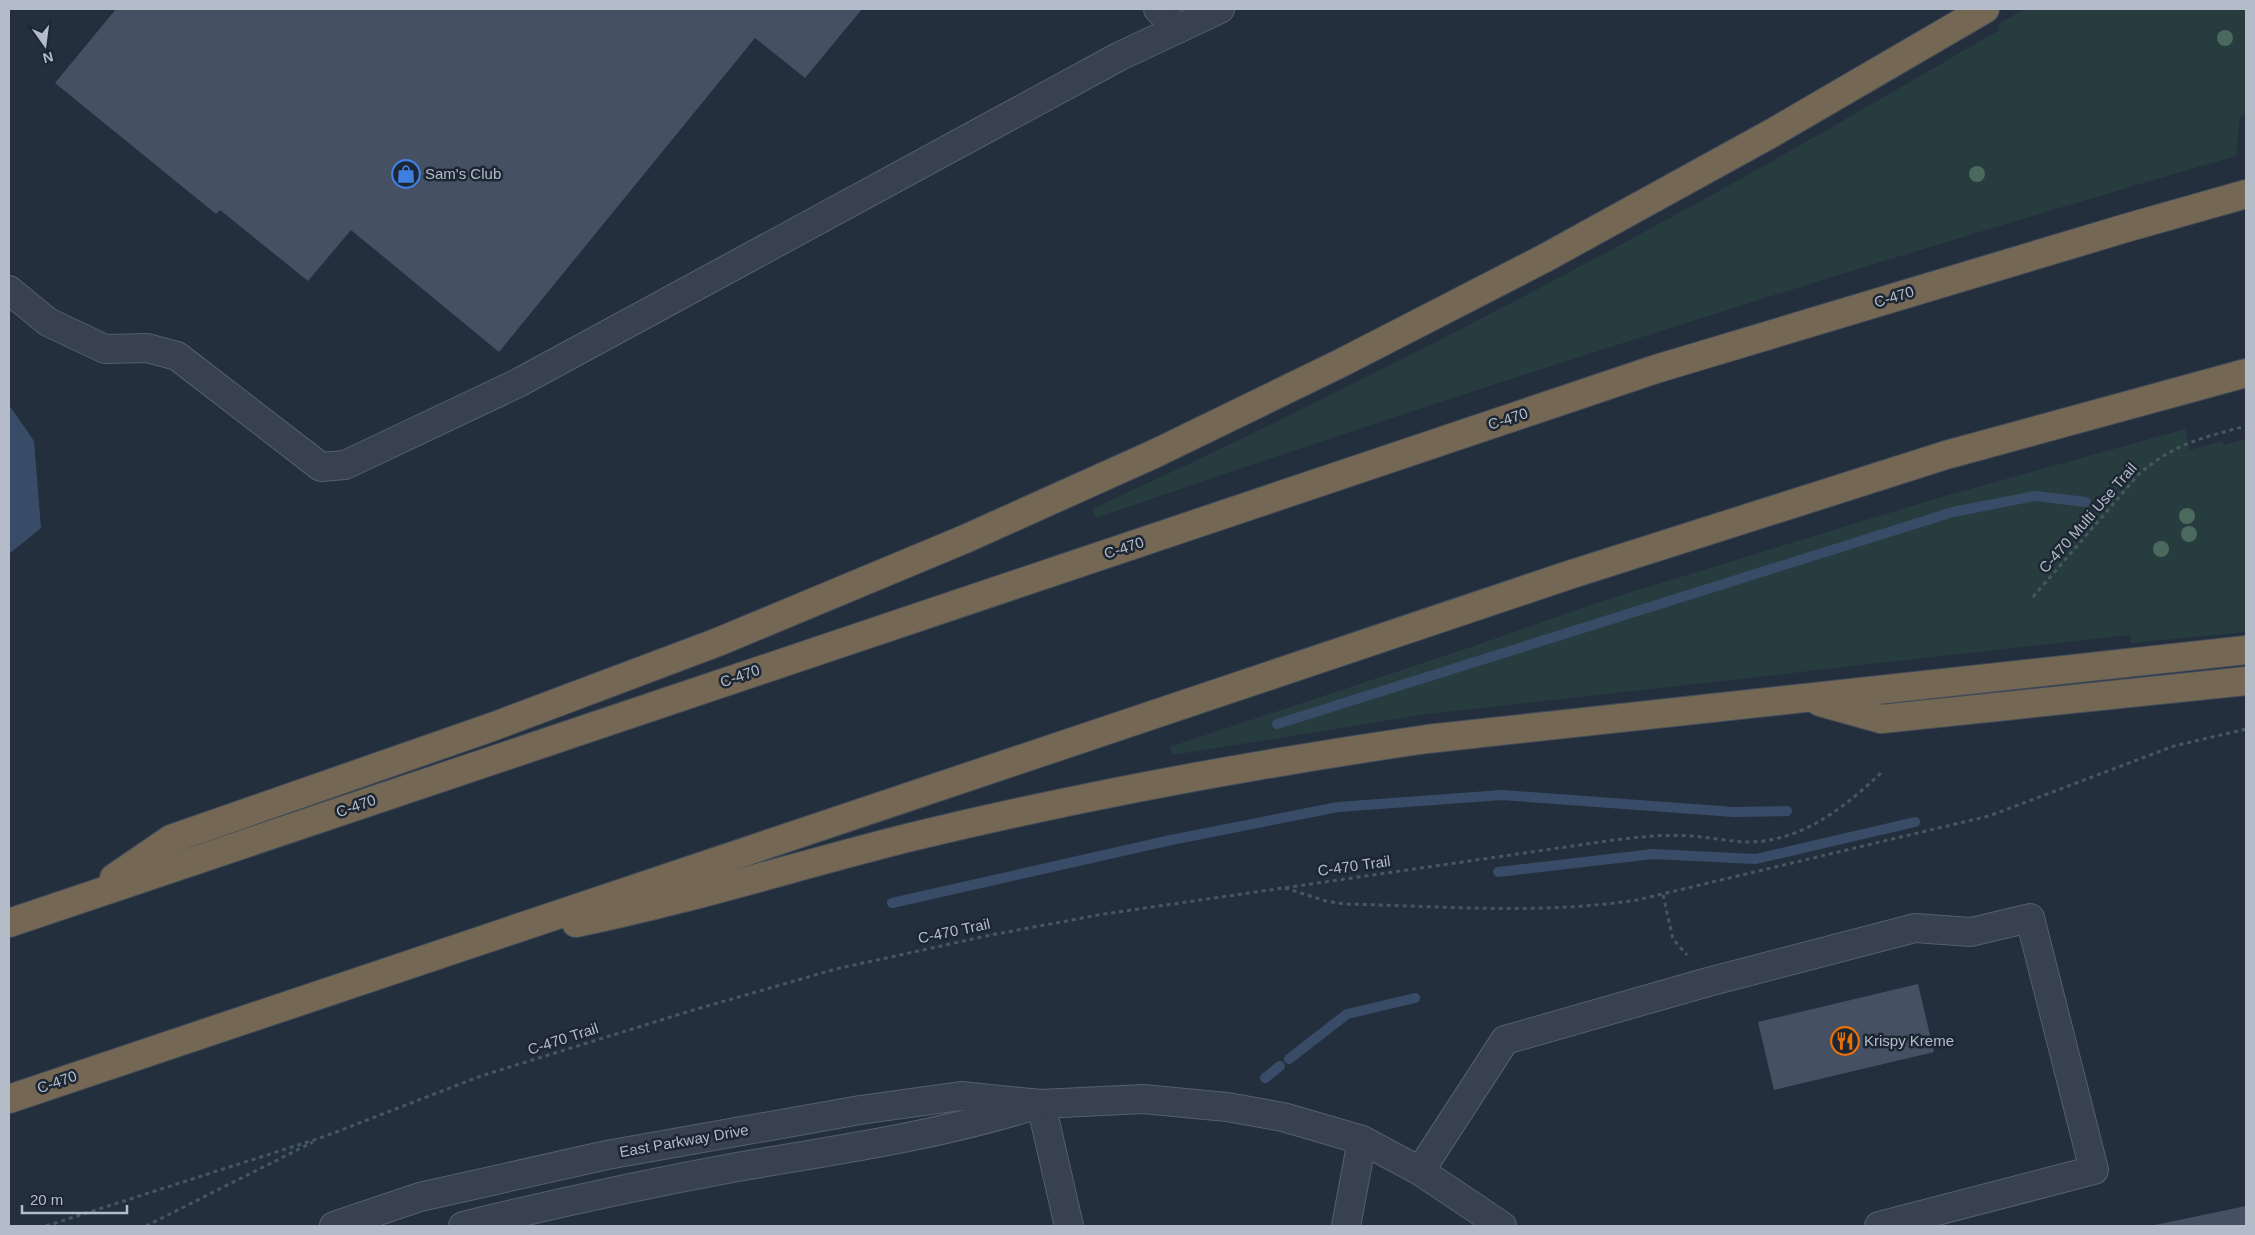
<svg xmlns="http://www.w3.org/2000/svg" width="2255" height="1235" font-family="Helvetica,sans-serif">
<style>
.green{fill:#263c3f}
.water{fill:#394c67}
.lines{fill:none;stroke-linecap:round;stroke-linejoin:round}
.stream{stroke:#394c67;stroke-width:10}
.building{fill:#455162}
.minor-casing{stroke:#565f6c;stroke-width:30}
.highway-casing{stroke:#434c59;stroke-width:30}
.path{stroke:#44595c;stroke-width:3;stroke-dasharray:4 4;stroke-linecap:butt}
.minor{stroke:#38414e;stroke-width:28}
.highway{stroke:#746855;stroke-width:28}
.tree{fill:#4b6a5d}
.labels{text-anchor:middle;stroke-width:5;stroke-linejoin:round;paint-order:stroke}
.poi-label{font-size:15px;fill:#b4bcc9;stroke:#1d2633;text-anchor:start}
.street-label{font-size:15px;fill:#b4bcc9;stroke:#1d2633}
</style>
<rect width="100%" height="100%" fill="#242f3e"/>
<g class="green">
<path d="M 2024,9 L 2246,9 L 2246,115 L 2240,116 L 2236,156 C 1853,267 1473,388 1096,518 L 1092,509 C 1307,410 1519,302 1726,187 C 1818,136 1908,83 1999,30 L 1997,25 Z"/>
<polygon points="2185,429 2190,450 2222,441 2224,445 2246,439 2246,632 2131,643 2130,635 1428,714 1173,755 1170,747 1474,646 1599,602 1938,498"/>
</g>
<polygon class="water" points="9,405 34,441 41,528 9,554"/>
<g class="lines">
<g class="stream">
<polyline points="1277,724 1953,512 2035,496 2086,502"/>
<polyline points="1498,872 1653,854 1756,859 1915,822"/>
<polyline points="892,903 1171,840 1338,807 1502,795 1734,812 1787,811"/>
<polyline points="1289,1059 1347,1014 1415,998"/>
<polyline points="1265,1078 1280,1066"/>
</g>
</g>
<g class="building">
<polygon points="116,9 862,9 805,78 755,38 499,352 351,230 308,281 220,210 216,214 55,83"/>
<polygon points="1918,984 1934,1052 1774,1090 1758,1022"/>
<polygon points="2246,1206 2246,1226 2155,1225"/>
</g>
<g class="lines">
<defs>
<g id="minor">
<polyline points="1158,9 1178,29"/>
<polyline points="9,290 48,322 105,349 147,348 177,356 321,467 345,465 518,383 1120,56 1220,9"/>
<polyline points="1041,1104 1069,1226"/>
<polyline points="1420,1171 1505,1040 1708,982 1915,928 1971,932 2030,918 2094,1170 1879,1226"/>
<polyline points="334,1226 420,1197 607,1155 860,1110 961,1096 1041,1104 1143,1099 1227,1107 1283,1117 1362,1140 1420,1171 1502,1226"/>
<path d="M 463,1226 C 553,1204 645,1184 737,1167 C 836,1150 936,1136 1032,1106"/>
<polyline points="1346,1226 1362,1140"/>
</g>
<g id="highway">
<polyline points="1820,702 1881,719 2246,681"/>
<polyline points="114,878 171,839 492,727 718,642 965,539 1154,454 1341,363 1545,258 1772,133 1985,9"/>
<polyline points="9,923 1656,369 2126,228 2246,194"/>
<path d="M 576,923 C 689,900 799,865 911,837 C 1081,796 1254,764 1427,739 L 2246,650"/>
<polyline points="9,1099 1569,575 1946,455 2246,373"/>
</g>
</defs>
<use href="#minor" class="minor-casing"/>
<use href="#highway" class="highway-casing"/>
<g class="path">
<path d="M 2033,597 L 2139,474 C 2175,443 2202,438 2246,426"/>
<path d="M 1285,888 L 1326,901 L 1344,904 C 1442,906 1540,915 1637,900 L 1989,816 L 2174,746 L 2246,729"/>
<polyline points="1663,895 1673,939 1687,955"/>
<path d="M 46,1226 L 323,1137 L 481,1076 L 690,1011 L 836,969 L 991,935 L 1104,914 L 1614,840 C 1640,837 1665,834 1691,836 C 1710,837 1730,842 1749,842 C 1803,841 1845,807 1882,772"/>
<polyline points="146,1226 313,1142"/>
</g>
<use href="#minor" class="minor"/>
<use href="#highway" class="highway"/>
</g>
<g class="tree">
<circle cx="2225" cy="38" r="8"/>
<circle cx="1977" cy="174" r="8"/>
<circle cx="2187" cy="516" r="8"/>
<circle cx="2189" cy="534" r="8"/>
<circle cx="2161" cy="549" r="8"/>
</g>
<defs>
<symbol id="shop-ring" viewBox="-11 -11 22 22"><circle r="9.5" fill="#1d2633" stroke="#3f7fe0" stroke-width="1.5"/><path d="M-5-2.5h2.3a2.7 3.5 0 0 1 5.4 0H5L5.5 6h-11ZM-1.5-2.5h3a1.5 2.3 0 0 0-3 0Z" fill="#3f7fe0"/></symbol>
<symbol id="restaurant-ring" viewBox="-11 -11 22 22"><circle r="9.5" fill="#1d2633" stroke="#e8710a" stroke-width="1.5"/><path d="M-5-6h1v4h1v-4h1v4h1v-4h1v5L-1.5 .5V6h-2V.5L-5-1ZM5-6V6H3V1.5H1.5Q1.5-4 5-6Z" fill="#e8710a"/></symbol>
</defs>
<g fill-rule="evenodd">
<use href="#shop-ring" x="390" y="158" width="32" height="32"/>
<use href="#restaurant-ring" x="1829" y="1025" width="32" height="32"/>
</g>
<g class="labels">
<g class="poi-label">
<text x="425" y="179">Sam's Club</text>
<text x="1864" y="1046">Krispy Kreme</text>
</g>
<g class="street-label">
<text transform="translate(1894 297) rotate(-17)" y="5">C-470</text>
<text transform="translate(1508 419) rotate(-18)" y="5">C-470</text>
<text transform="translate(2088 518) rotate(-49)" y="5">C-470 Multi Use Trail</text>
<text transform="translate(1124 548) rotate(-18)" y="5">C-470</text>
<text transform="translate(740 676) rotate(-19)" y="5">C-470</text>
<text transform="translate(356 806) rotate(-19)" y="5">C-470</text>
<text transform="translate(1354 866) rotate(-8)" y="5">C-470 Trail</text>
<text transform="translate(954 931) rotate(-12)" y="5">C-470 Trail</text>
<text transform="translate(563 1039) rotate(-18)" y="5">C-470 Trail</text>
<text transform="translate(57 1082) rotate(-19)" y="5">C-470</text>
<text transform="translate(684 1141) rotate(-10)" y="5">East Parkway Drive</text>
</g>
</g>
<rect width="2255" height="1235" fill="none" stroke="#b4bcc9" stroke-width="20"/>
<g transform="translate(45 45) rotate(166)" stroke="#1d2633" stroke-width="4" paint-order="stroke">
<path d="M0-4L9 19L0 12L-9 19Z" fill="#b4bcc9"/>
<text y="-8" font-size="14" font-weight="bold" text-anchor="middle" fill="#b4bcc9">N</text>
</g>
<path d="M22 1205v8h105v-8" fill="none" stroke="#b4bcc9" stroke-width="2.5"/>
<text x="30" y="1205" font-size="15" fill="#b4bcc9" stroke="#1d2633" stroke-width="4" paint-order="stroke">20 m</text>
</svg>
